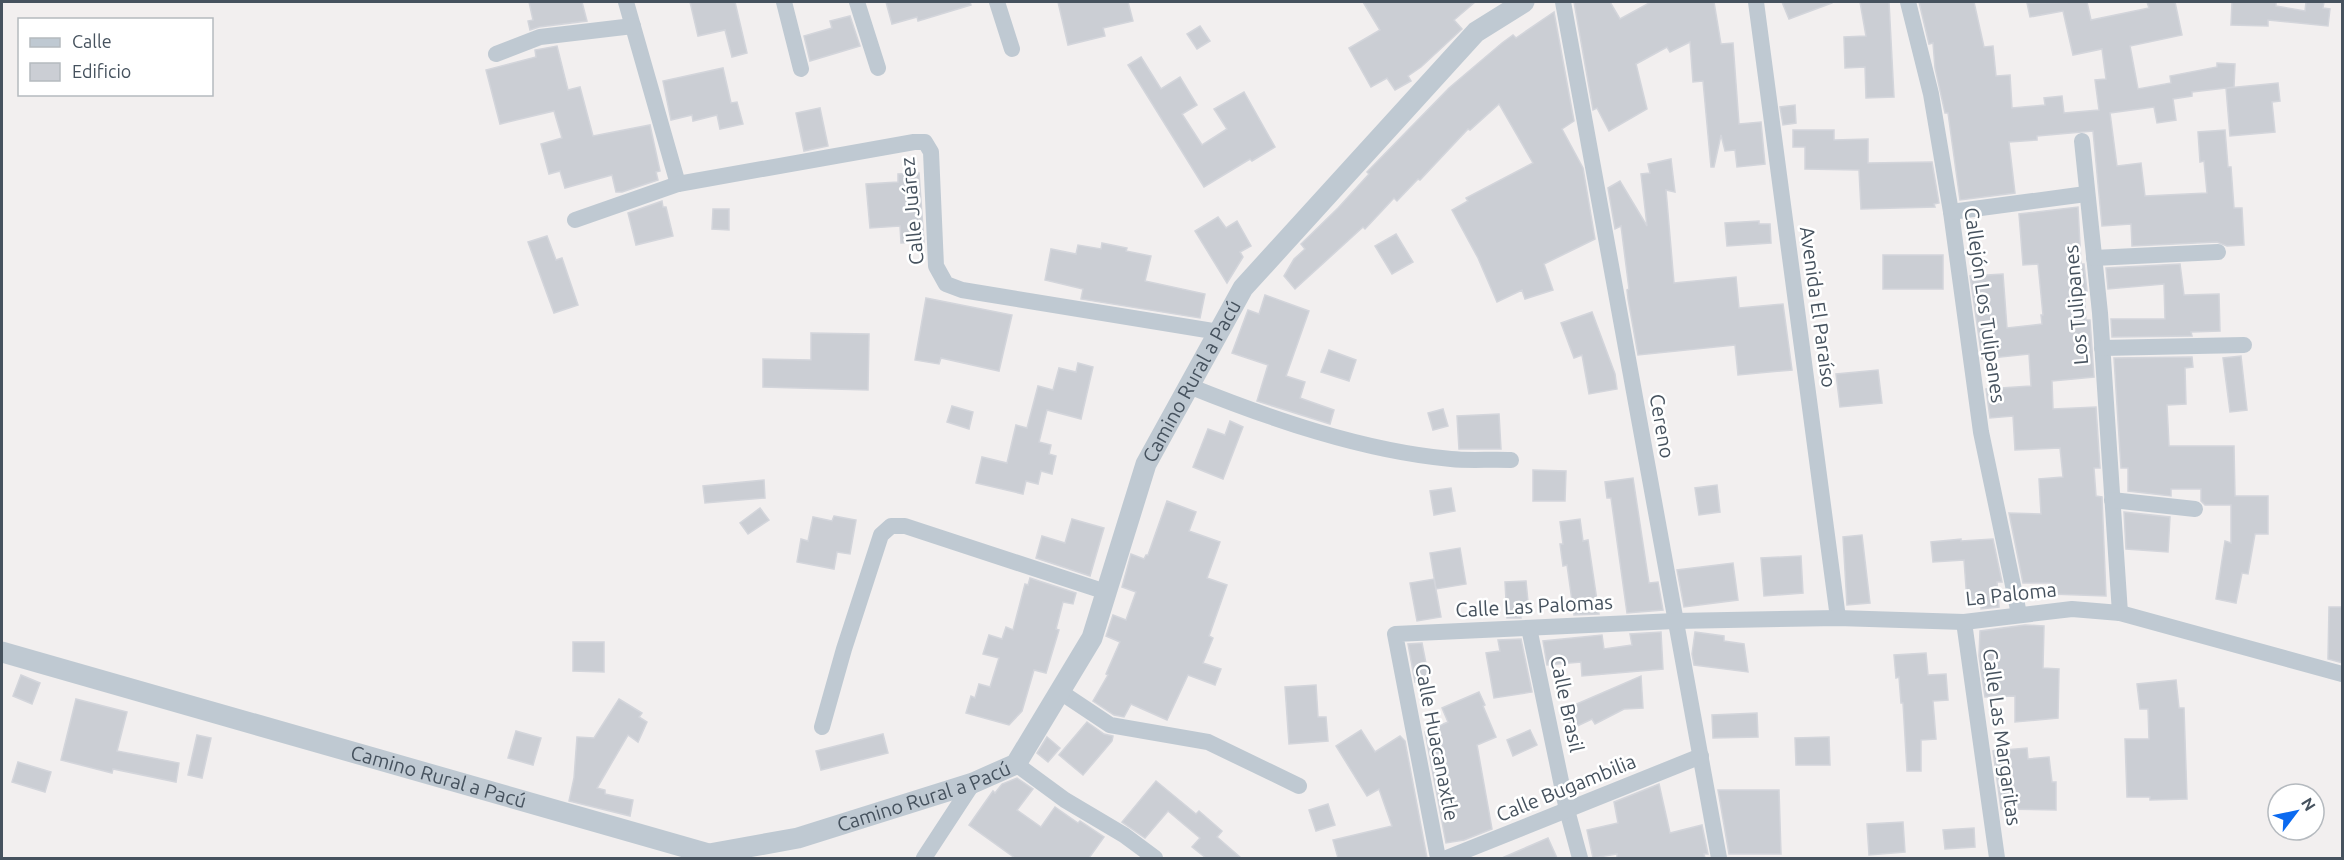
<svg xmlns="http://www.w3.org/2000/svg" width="2344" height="860" font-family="Ubuntu,sans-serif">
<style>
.building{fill:#cbced4;stroke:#d3d5db;stroke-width:1.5}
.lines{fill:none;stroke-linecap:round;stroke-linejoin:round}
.minor{stroke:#bfc9d2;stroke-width:16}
.tertiary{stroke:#bfc9d2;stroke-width:21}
.labels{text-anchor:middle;stroke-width:5;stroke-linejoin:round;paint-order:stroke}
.street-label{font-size:20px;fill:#46525e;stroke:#fff}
</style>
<rect width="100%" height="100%" fill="#f2efef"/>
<g class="building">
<polygon points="529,2 582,2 587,21 539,27 530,30 528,21 533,20"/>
<polygon points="690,2 735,2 747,53 732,57 725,30 698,36"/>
<polygon points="886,2 970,2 971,5 918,21 917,17 892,24"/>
<polygon points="1058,2 1128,2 1133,21 1103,28 1105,36 1068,45"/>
<polygon points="1363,2 1475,2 1454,20 1462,29 1421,67 1408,76 1411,81 1395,90 1387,78 1371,87 1349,48 1380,30"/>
<polygon points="1574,2 1610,2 1620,19 1651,2 1714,2 1721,44 1733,43 1739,124 1761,122 1765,164 1737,167 1735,150 1725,151 1721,135 1714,167 1711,167 1703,81 1693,82 1690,42 1670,52 1667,47 1636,64 1647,109 1609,131 1597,108 1593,110"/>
<polygon points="1782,2 1832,2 1832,3 1789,19"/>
<polygon points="1860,2 1889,2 1894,97 1866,98 1865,67 1845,68 1844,37 1866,36"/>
<polygon points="1919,2 1974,2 1984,47 1993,46 1996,76 2010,75 2012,108 2045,105 2044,98 2062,96 2064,113 2099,110 2095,80 2106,79 2102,49 2073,55 2063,11 2030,17 2027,3 2087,2 2091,20 2149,8 2147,2 2175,2 2182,35 2130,46 2138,89 2171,83 2170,76 2217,67 2217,63 2235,64 2234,87 2227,88 2278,83 2280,101 2272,102 2275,132 2230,136 2226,88 2192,92 2192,96 2173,99 2176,120 2157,123 2154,107 2110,113 2117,166 2141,163 2145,196 2207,193 2204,161 2200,162 2198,132 2225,130 2228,167 2231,167 2234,208 2242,208 2244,245 2227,246 2217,242 2132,246 2131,224 2102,226 2093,131 2037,136 2037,140 2009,142 2015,193 1960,200 1948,113 1945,113 1935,68 1933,43 1929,44"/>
<polygon points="2232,2 2276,2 2276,6 2305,11 2306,2 2324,2 2323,8 2330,9 2328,26 2268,20 2268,26 2231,25"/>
<polygon points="1554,12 1574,121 1562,129 1583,168 1595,239 1544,264 1553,290 1525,299 1522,290 1497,302 1478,258 1452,210 1468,201 1466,198 1533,163 1499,104 1470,130 1468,129 1420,180 1418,179 1397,201 1394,198 1365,229 1363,227 1295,289 1284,276 1294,259 1305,249 1301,244 1338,208 1369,174 1367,172 1449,88 1502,43 1513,35 1516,38"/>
<polygon points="850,16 860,46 810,61 804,36 832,28 830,21"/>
<polygon points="1200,26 1210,41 1197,49 1187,34"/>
<polygon points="557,46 568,90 580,87 593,136 650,125 660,171 656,172 658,180 622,192 616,192 612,175 565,188 560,171 549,174 541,144 562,138 554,111 500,124 486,70 536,57 535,50"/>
<polygon points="1141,57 1161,89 1180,77 1197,105 1182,114 1202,145 1227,129 1214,109 1244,92 1275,147 1252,161 1250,159 1204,187 1128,65"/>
<polygon points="723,68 731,103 737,102 743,124 720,129 717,115 693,121 692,115 671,120 663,81"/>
<polygon points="1795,105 1796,123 1783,125 1780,107"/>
<polygon points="820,108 828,146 804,151 796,113"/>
<polygon points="1793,130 1834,130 1834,140 1868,139 1868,163 1932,162 1939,203 1934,204 1935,207 1861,209 1859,170 1805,169 1805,147 1793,147"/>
<polygon points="1671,159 1675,192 1666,190 1674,283 1736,277 1739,308 1783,304 1792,370 1738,375 1735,345 1638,355 1628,299 1627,290 1629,289 1621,226 1615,229 1608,188 1620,181 1647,226 1641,174 1650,173 1648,164"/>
<polygon points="919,173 924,242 901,243 900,226 870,228 866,184 898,182 898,174"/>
<polygon points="662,201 663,207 666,207 673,236 636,245 628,213"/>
<polygon points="2078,207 2081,264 2084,264 2087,291 2084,291 2086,320 2090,320 2094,377 2052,381 2053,409 2096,407 2100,468 2094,468 2096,496 2102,497 2106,596 2051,594 2051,583 2023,583 2009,513 2041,514 2039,479 2063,477 2060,448 2015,450 2013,416 1990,418 1986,389 2031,386 2029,354 1982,359 1970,276 2003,274 2007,328 2042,324 2041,315 2043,315 2038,264 2023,265 2019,214"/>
<polygon points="713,209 729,209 729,230 712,229"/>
<polygon points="1218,217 1226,228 1237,221 1251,246 1240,252 1243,257 1227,283 1195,231"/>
<polygon points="1759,221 1759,224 1770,224 1771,243 1727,246 1725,223"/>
<polygon points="1396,234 1413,262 1392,274 1375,246"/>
<polygon points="547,236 556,260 562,258 578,305 554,313 528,242"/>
<polygon points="1102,243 1127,248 1126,251 1151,256 1145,281 1205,294 1200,318 1081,299 1083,289 1045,280 1051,249 1076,254 1078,245 1101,249"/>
<rect x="1883" y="255" width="60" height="34"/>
<polygon points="2180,264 2184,295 2219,294 2220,331 2191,332 2192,336 2112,337 2111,319 2165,319 2164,284 2108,289 2106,268"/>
<polygon points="1265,295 1309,311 1286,376 1305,382 1300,398 1334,410 1330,424 1257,401 1268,365 1232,353 1248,310 1259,314"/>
<polygon points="926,298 1012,315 999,371 941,358 939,364 915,360"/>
<polygon points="1592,312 1615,374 1617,389 1589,394 1582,355 1574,358 1561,323"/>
<polygon points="811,333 869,334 868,390 763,387 763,359 811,360"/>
<polygon points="1329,350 1356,360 1349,381 1321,372"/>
<polygon points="2241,356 2247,410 2230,412 2223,358"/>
<polygon points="2192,357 2193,367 2185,368 2186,404 2167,405 2169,446 2234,446 2235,496 2268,496 2268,534 2255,534 2248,574 2242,573 2236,603 2216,599 2225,541 2231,543 2231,505 2205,505 2201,501 2201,489 2171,489 2171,496 2128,491 2128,468 2121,468 2114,358"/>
<polygon points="1078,363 1093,367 1081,419 1047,410 1039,442 1051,445 1049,454 1056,456 1052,474 1041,471 1038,484 1026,481 1023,494 976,483 982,457 1007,463 1016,425 1027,428 1038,386 1053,390 1059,368 1076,372"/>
<polygon points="1878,370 1882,403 1840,407 1836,374"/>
<polygon points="952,406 973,412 969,429 947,422"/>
<polygon points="1443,409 1448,426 1433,430 1428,413"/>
<polygon points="1499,414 1501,449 1459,449 1457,416"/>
<polygon points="1230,421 1243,427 1223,479 1193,467 1208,429 1225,435"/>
<polygon points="1533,470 1566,471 1565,501 1533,501"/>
<polygon points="1633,478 1649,583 1658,582 1663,610 1627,613 1611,498 1607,498 1605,482"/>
<polygon points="764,480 765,498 705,503 703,486"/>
<polygon points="1717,485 1720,512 1699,515 1695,488"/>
<polygon points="1451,488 1455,511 1434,515 1430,491"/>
<polygon points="1167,501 1196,512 1189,531 1220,542 1207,578 1227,585 1209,636 1213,638 1203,663 1221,669 1215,685 1188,675 1167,720 1131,704 1124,717 1114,715 1093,701 1108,675 1106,674 1120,642 1106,636 1113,615 1126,620 1136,592 1122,587 1131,554 1144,559 1146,555 1148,555"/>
<polygon points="760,508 769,520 748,534 740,523"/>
<polygon points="2124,512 2170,517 2168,552 2126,549"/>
<polygon points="834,516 856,520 850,554 837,552 834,569 797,562 801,539 808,541 813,517 832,521"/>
<polygon points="1072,519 1104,528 1090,576 1036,558 1042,536 1065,543"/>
<polygon points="1580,519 1583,541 1588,540 1599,614 1574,615 1567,565 1563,566 1560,544 1563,544 1560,522"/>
<polygon points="1862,535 1870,603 1847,605 1843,537"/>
<polygon points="1961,539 1961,541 1993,539 2002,582 1997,582 1999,607 1981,609 1981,599 1967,601 1964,560 1933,562 1931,542"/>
<polygon points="1460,548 1466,584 1436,589 1430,553"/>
<polygon points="1801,556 1803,593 1764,596 1761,558"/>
<polygon points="1733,563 1738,600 1684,607 1677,570"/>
<polygon points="1030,578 1076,593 1073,604 1063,602 1056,629 1059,630 1046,673 1034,670 1022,711 1009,725 966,713 971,696 975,698 979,684 990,687 999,658 983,654 989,635 1002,639 1006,627 1013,630 1025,584 1028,585"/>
<polygon points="1434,579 1441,617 1417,621 1410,583"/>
<polygon points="1526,581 1529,612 1520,612 1521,618 1507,618 1505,582"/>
<polygon points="2329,607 2343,607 2343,663 2328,659"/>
<polygon points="2025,625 2044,626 2043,668 2059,669 2058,718 2015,722 2015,696 1985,697 1979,656 1980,631"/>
<polygon points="1661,632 1663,669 1582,676 1581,662 1547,665 1543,641 1602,635 1604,649 1632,645 1630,634"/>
<polygon points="1695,632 1724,636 1724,641 1744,644 1748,672 1694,665 1692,654"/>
<polygon points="1521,639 1532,692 1494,698 1486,653 1500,651 1498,640"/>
<polygon points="573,642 604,642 604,672 573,671"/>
<polygon points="1422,643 1429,679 1415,682 1408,644"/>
<polygon points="1926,653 1928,675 1946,674 1948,700 1933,701 1936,739 1921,740 1921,771 1907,771 1903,703 1901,703 1899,677 1896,678 1894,655"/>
<polygon points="21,675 40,683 32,704 13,696"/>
<polygon points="1641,676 1643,708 1624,709 1595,724 1592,719 1571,729 1563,710"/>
<polygon points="2176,680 2179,708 2184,708 2187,799 2150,800 2150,797 2127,797 2125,739 2149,739 2148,709 2140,709 2137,684"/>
<polygon points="1316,685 1318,717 1326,717 1328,741 1289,744 1285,687"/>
<polygon points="1479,692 1485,705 1483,706 1496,737 1477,745 1492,829 1464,840 1446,843 1425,732 1448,722 1442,708"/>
<polygon points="76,699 127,712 117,751 179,763 176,782 113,769 112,773 61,760"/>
<polygon points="619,699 642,713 639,717 647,722 638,742 628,735 597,788 605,790 605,794 633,800 630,816 569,801 574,778 577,737 594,738"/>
<polygon points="1757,713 1758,737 1713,738 1712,715"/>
<polygon points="1087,722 1104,734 1113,736 1112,741 1083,775 1059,755"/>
<polygon points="1361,730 1375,752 1400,736 1405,741 1427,858 1338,858 1333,840 1392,826 1379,789 1367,796 1336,746"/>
<polygon points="1530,730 1537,745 1513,756 1507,740"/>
<polygon points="516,731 541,738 533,765 508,758"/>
<polygon points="883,734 888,753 821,770 816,751"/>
<polygon points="197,735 211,738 202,778 188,775"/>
<polygon points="1047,737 1060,748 1048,762 1037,753"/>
<polygon points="1829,737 1830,765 1796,765 1795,738"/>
<polygon points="2027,748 2028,759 2049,757 2052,782 2056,782 2056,810 2001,809 1993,751"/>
<polygon points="18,762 51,772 45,792 12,782"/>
<polygon points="1017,778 1033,789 1017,810 1041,827 1055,807 1078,823 1080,821 1104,837 1089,858 1015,858 969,825 993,791 995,793 1002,784"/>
<polygon points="1156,781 1196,814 1199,811 1222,831 1217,837 1241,858 1206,858 1192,847 1200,838 1168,811 1145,838 1122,822"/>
<polygon points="1659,784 1670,833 1702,825 1708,854 1704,854 1705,858 1617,858 1617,854 1593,858 1587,830 1618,823 1614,802"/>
<polygon points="1718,790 1779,790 1781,854 1729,854"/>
<polygon points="1328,804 1335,825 1316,831 1309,810"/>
<polygon points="1903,822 1905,852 1869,855 1867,824"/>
<polygon points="1974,828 1975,847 1945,849 1943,830"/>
<polygon points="1548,838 1557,858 1502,858"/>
</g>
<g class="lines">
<g class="minor">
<polyline points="626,2 678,184"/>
<polyline points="784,2 801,69"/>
<polyline points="857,2 878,68"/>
<polyline points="997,2 1012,49"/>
<polyline points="1563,2 1719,858"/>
<polyline points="1756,2 1838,618"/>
<polyline points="1908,2 1931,94 1951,212 1981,432 2019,614"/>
<polyline points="496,54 540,37 633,26"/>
<polyline points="2082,141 2100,313 2120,613"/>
<polyline points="1951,212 2086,194"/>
<polyline points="575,220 678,184 914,142 925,142 931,152 936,266 946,284 962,290 1219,332"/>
<polyline points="2094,258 2218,252"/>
<polyline points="2102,348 2244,345"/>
<path d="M 1189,386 C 1271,419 1363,451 1451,459 C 1470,461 1491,459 1511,460"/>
<polyline points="2112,500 2195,509"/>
<polyline points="1964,622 1997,858"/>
<polyline points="1529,628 1567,810 1580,858"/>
<polyline points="1059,691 1110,725 1208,742 1299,786"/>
<polyline points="822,727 844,649 881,535 891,526 905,526 1106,592"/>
<polyline points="1016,764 1065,800 1124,835 1155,858"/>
<polyline points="924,858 973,783"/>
<polyline points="1438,858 1395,634 1675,621 1838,618 1964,622 2072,609 2120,613 2342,674"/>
<polyline points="1447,858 1701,756"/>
</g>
<path class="tertiary" id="s1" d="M 2,652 L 709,854 L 798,838 L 973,783 L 1016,764 L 1092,638 L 1146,464 L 1243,288 L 1476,32 L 1524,2"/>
</g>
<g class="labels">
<g class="street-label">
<text transform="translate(912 211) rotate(-95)" y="7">Calle Juárez</text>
<text transform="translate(1985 305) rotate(82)" y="7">Callejón Los Tulipanes</text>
<text transform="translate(2076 305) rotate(-95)" y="7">Los Tulipanes</text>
<text transform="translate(1818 307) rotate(82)" y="7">Avenida El Paraíso</text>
<text dy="7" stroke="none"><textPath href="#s1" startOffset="1480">Camino Rural a Pacú</textPath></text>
<text transform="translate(1662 426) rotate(80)" y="7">Cereno</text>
<text transform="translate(2011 594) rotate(-6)" y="7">La Paloma</text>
<text transform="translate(1534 606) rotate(-3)" y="7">Calle Las Palomas</text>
<text transform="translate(1567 704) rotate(78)" y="7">Calle Brasil</text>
<text transform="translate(2002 737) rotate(82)" y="7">Calle Las Margaritas</text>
<text transform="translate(1437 742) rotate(79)" y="7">Calle Huacanaxtle</text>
<text dy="7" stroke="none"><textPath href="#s1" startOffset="454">Camino Rural a Pacú</textPath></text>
<text transform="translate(1566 788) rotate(-22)" y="7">Calle Bugambilia</text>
<text dy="7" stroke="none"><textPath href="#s1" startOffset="958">Camino Rural a Pacú</textPath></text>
</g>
</g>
<rect width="2344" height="860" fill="none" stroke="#46525e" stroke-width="6"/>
<rect x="18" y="18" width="195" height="78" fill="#ffffff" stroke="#b5babf" stroke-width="1.5"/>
<rect x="30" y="38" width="30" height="9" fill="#bfc9d2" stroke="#b5babf" stroke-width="1.5"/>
<text x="72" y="48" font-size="18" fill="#46525e">Calle</text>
<rect x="30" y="63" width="30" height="18" fill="#cbced4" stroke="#b5babf" stroke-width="1.5"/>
<text x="72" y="78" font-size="18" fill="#46525e">Edificio</text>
<g transform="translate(2296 812) rotate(58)"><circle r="28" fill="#ffffff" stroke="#b5babf" stroke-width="1.5"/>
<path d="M0-4.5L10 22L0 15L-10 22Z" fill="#0b6af0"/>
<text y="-9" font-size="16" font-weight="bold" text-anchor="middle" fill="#46525e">N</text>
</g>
</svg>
